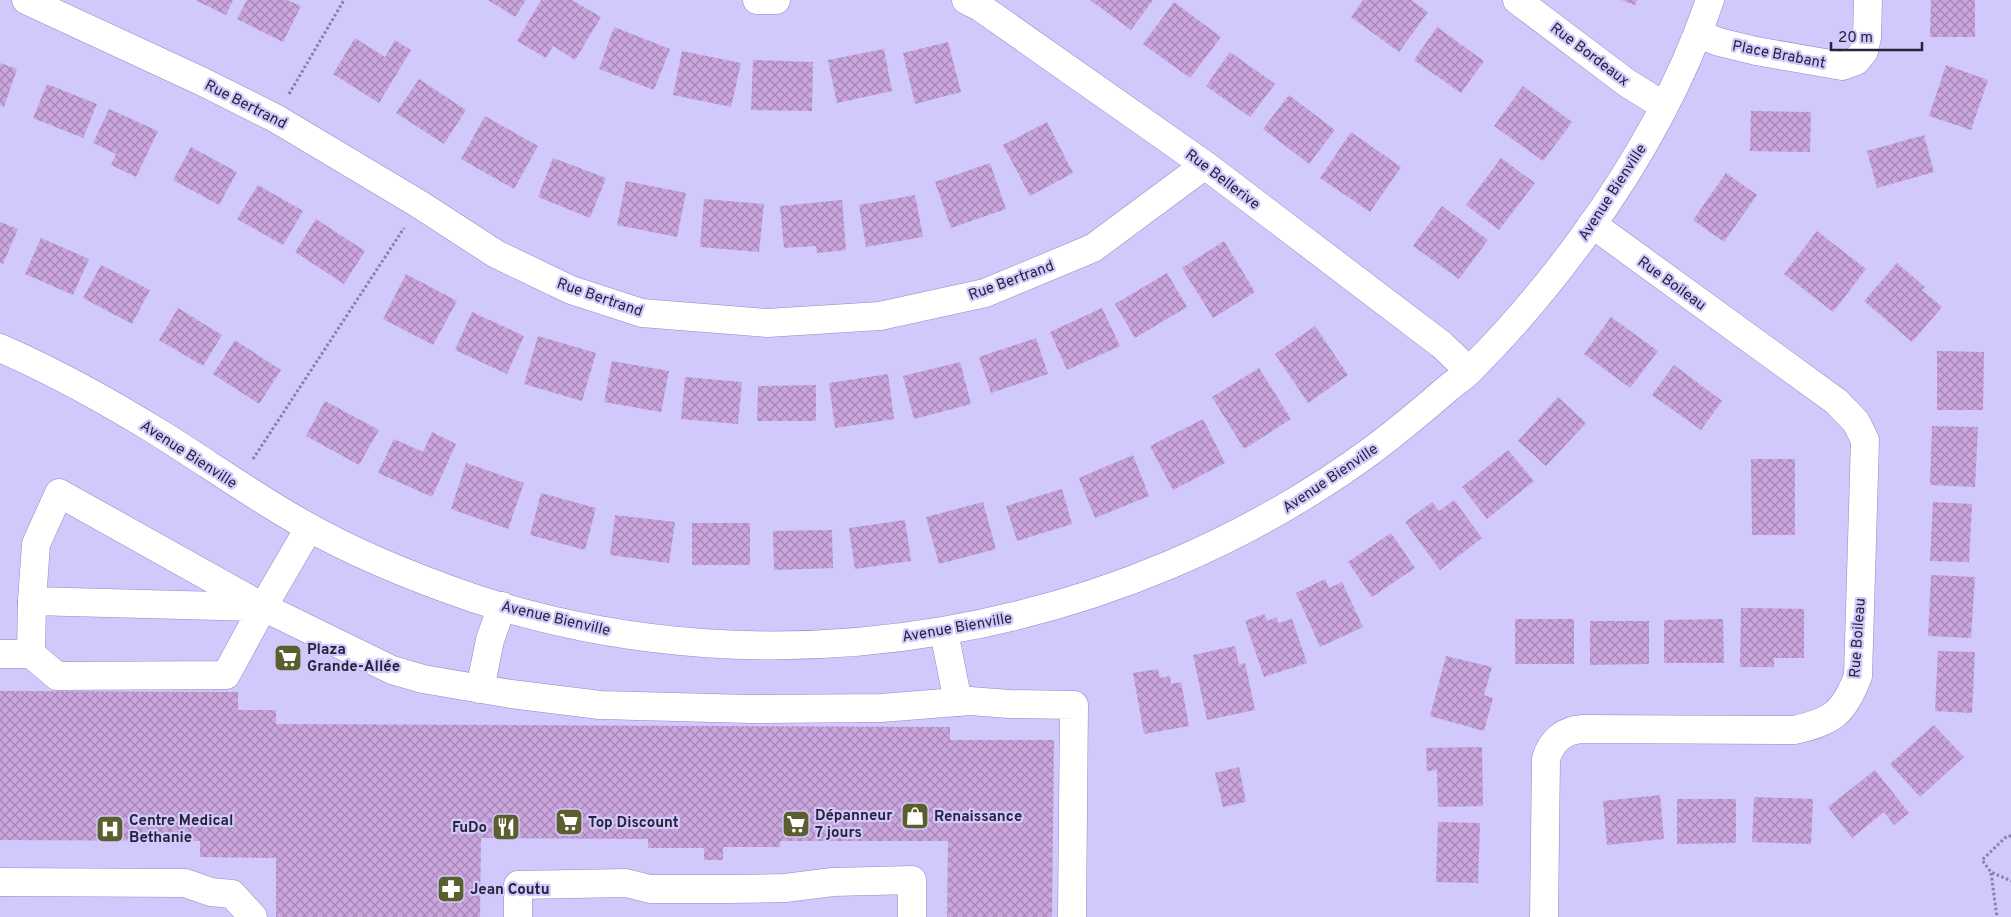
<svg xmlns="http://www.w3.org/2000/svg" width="2011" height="917" font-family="Overpass,sans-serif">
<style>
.building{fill:url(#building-cross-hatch)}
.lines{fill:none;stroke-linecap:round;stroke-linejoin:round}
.minor-casing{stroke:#9488c4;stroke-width:29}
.path{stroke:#867fa6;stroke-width:3;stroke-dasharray:2.5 2.5;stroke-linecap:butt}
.minor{stroke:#fff;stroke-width:28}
.labels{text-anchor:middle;stroke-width:4.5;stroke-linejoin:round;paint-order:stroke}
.street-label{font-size:15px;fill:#28233b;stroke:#d1c8fb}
.poi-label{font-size:15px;font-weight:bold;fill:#28233b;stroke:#d1c8fb;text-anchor:start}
</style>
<defs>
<pattern id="building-cross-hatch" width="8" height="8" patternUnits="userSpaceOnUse" patternTransform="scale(1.25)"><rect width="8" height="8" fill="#caa5de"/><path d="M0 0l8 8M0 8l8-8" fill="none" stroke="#a486b5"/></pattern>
</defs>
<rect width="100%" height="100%" fill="#d1c8fb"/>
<g class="building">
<polygon points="195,0 233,0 226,15"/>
<polygon points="247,0 287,0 301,6 283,42 237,19"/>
<polygon points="488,0 526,0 515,17"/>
<polygon points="541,0 572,0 601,17 575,60 553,46 546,58 517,41"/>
<polygon points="1090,0 1153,0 1131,30"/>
<polygon points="1363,0 1411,0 1428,12 1399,52 1351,17"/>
<polygon points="1621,0 1637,0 1635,5"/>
<polygon points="1931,0 1975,0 1975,37 1930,37"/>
<polygon points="1174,2 1221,37 1190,78 1143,44"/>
<polygon points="614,27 670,49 654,90 599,69"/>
<polygon points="1437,27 1484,61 1461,93 1414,60"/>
<polygon points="355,38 385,57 395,40 411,50 379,103 333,74"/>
<polygon points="948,42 961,92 915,104 903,53"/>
<polygon points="884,49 892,91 837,103 828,60"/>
<polygon points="682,51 741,63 731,107 673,95"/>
<polygon points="1230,52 1275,84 1250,117 1206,86"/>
<polygon points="753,60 813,62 812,111 751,110"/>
<polygon points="0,63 17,69 4,107 0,105"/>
<polygon points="1946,65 1988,80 1971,130 1929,116"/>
<polygon points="419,79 466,110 444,144 396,113"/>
<polygon points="47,84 97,104 83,138 33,118"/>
<polygon points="1523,86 1572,122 1543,161 1494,126"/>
<polygon points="1289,95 1335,130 1309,164 1263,129"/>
<polygon points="109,109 158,131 136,177 111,165 116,154 93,143"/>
<polygon points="1751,111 1811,112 1810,152 1750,151"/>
<polygon points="485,116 538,146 514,189 461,159"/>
<polygon points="1047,122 1073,173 1030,196 1003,145"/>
<polygon points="1351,132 1401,167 1370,212 1320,178"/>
<polygon points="1924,135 1934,172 1877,188 1867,151"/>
<polygon points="191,147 237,172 219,205 173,180"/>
<polygon points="553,158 606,178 590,218 538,197"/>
<polygon points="1501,158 1535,183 1499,230 1466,205"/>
<polygon points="990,163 1006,209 951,228 935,182"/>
<polygon points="1726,173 1757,195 1724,242 1693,220"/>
<polygon points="626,181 686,193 677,237 617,225"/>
<polygon points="258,185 303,211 283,245 237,219"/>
<polygon points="915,195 923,237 866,247 859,205"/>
<polygon points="704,199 764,204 759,252 700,247"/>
<polygon points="842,200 846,250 817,253 816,246 784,248 780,206"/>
<polygon points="1442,206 1488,240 1459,279 1413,246"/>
<polygon points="316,219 365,251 344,284 295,252"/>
<polygon points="0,222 18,229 3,264 0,263"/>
<polygon points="1817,231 1866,269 1833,312 1784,274"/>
<polygon points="41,238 89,259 73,295 25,274"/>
<polygon points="1224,241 1255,292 1213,318 1182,268"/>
<polygon points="1897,263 1925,287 1922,290 1942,307 1912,342 1864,301"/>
<polygon points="101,265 150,290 132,324 83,298"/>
<polygon points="1167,273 1187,307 1135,338 1115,304"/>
<polygon points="406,274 457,301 433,345 383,319"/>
<polygon points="178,308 222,335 203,366 159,340"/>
<polygon points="1102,308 1120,346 1067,370 1050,332"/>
<polygon points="472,312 524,336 507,374 455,350"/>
<polygon points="1611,317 1658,351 1630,388 1584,354"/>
<polygon points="1315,326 1348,375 1308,403 1275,354"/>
<polygon points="538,336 596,353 582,401 524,384"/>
<polygon points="1036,338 1048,374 991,393 979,357"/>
<polygon points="235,340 281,370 259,404 213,374"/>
<polygon points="1937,351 1984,352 1983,410 1937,410"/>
<polygon points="612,361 669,371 661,412 604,402"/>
<polygon points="960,362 971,404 914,419 903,376"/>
<polygon points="1674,365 1722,401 1701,430 1652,395"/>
<polygon points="1259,368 1291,419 1244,449 1212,397"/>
<polygon points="888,374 894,419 835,428 829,383"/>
<polygon points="685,377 742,382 738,424 681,419"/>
<polygon points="816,385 816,421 757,421 758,386"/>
<polygon points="1558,397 1586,423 1546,466 1518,441"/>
<polygon points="325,401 379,430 359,465 306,436"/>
<polygon points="1203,419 1225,463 1173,490 1150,446"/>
<polygon points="1932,426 1978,427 1975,487 1930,485"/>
<polygon points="432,432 456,444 432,497 378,473 394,439 423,452"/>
<polygon points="1508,450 1534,481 1487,519 1462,487"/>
<polygon points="1133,455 1149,496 1095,518 1079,478"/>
<polygon points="1751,459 1795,459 1795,535 1752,535"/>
<polygon points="466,463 524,483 508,529 451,509"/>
<polygon points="1062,489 1072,524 1017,541 1006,506"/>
<polygon points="541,493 596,508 585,550 530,535"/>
<polygon points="1454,500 1482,538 1440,570 1405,522 1432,502 1439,511"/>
<polygon points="983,502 996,549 939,564 926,517"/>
<polygon points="1933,502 1972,504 1969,562 1930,561"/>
<polygon points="615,515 675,522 669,563 610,555"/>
<polygon points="905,520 911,561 855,569 849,528"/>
<rect x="692" y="523" width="58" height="42"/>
<polygon points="832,530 833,568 774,570 773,531"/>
<polygon points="1391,533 1415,568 1372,597 1348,562"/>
<polygon points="1931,575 1975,577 1971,638 1928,636"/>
<polygon points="1325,579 1329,588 1342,582 1363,627 1320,647 1296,593"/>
<polygon points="1741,608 1804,609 1804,658 1774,658 1774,667 1740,667"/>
<polygon points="1264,614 1267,621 1277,617 1278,623 1292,619 1307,663 1264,677 1245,621"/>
<rect x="1515" y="619" width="59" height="45"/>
<polygon points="1723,619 1724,663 1664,663 1664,620"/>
<polygon points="1590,621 1649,621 1649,664 1590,665"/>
<polygon points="1235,646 1239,665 1245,663 1255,710 1207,720 1193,655"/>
<polygon points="1938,651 1975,652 1972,713 1935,711"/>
<polygon points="1446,656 1492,667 1484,695 1493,698 1484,731 1430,716"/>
<polygon points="1158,669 1160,678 1170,676 1171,684 1181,682 1189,726 1144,734 1133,673"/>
<polygon points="0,691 238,692 238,710 276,710 276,724 950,727 950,740 1054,740 1052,917 947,917 948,841 780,841 780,847 723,847 723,860 704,860 704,848 648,848 648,839 481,838 480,917 276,917 276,858 200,857 200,841 0,840"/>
<polygon points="1934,725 1964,757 1920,797 1890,764"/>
<polygon points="1482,747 1483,806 1438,807 1437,770 1427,771 1426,748"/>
<polygon points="1239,767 1246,802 1223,807 1215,773"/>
<polygon points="1875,770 1909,813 1894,825 1884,812 1852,838 1828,807"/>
<polygon points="1660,795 1664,839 1607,845 1603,801"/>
<polygon points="1754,797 1813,799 1811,844 1752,842"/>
<polygon points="1677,799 1736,799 1736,843 1677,844"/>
<polygon points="1438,822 1480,823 1478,883 1436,882"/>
</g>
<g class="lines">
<defs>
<g id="minor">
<polyline points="26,0 201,81 275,118 419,204 496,254 571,290 642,313 767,323 880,316 985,293 1093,248 1205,165"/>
<polyline points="757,0 776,0"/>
<polyline points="966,0 980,7 1205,165 1442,345 1469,371"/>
<polyline points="1517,0 1627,83 1664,106"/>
<polyline points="1698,34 1719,42 1756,51 1842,66 1856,61 1864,51 1867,37 1868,0"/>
<path d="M 0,348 C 57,373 111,403 164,436 C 210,465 255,497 303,524 C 357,555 415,578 473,598 C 776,698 1121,636 1375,448 C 1400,429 1424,409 1447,389 C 1455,382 1464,377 1471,369 C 1512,328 1550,283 1584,236 C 1637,163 1681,85 1710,0"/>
<polyline points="32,601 36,544 59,493 263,607 392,670 423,679 511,694 600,705 750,709 881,708 970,701 1009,704 1074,705 1072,917"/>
<polyline points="258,607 32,601 31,654 57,676 226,675 263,607 309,528"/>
<polyline points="944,632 958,702"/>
<polyline points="0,654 31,654"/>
<polyline points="480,689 490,640 502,606"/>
<polyline points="0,882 185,883 211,892 232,894 253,917"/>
<polyline points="518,917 518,885 626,883 650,889 731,889 785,888 833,882 912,880 912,917"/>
<path d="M 1544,917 L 1546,759 C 1551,741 1564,730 1583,729 L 1794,730 C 1832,722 1844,713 1858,676 L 1865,440 L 1856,422 L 1837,402 L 1592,224"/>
</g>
</defs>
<use href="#minor" class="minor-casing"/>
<g class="path">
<polyline points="289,94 344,0"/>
<polyline points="253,459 404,228"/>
<polyline points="2011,836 2007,836 1982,860 1991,872 2011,881"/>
<polyline points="1991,873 1997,917"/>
</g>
<use href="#minor" class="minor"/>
</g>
<defs>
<symbol id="supermarket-square" viewBox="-11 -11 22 22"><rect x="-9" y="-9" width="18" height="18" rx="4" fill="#5b5f2d" stroke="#d1c8fb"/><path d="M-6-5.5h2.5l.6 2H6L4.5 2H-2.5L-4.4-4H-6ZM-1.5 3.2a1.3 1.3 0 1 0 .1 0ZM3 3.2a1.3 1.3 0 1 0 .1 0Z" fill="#fff"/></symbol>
<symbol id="shop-square" viewBox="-11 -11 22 22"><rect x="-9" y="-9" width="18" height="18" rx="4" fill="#5b5f2d" stroke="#d1c8fb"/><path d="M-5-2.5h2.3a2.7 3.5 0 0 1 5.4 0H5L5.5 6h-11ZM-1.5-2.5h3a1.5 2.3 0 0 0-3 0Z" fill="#fff"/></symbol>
<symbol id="restaurant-square" viewBox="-11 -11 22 22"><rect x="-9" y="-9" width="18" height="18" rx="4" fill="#5b5f2d" stroke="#d1c8fb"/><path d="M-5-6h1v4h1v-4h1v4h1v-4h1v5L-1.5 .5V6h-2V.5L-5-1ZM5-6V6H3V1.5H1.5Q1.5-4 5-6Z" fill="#fff"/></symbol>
<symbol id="hospital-square" viewBox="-11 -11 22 22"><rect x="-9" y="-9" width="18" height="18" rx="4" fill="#5b5f2d" stroke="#d1c8fb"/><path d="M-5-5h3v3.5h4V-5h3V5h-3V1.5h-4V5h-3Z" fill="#fff"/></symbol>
<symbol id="pharmacy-square" viewBox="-11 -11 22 22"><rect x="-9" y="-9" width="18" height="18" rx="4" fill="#5b5f2d" stroke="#d1c8fb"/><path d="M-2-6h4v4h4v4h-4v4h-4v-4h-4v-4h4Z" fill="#fff"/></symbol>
</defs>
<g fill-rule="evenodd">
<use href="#supermarket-square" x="272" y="642" width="32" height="32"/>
<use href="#shop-square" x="899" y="800" width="32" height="32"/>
<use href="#supermarket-square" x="553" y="806" width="32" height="32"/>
<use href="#supermarket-square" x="780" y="808" width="32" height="32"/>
<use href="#restaurant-square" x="490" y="811" width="32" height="32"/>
<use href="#hospital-square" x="94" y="813" width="32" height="32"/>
<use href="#pharmacy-square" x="435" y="873" width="32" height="32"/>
</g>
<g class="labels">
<g class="street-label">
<text transform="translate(1590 54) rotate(37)" y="5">Rue Bordeaux</text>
<text transform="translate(1779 54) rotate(11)" y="5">Place Brabant</text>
<text transform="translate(246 104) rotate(27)" y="5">Rue Bertrand</text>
<text transform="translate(1223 179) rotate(37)" y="5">Rue Bellerive</text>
<text transform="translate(1612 192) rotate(-57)" y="5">Avenue Bienville</text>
<text transform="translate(1011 280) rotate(-20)" y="5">Rue Bertrand</text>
<text transform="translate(1672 283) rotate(36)" y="5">Rue Boileau</text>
<text transform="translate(600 297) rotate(19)" y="5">Rue Bertrand</text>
<text transform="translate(189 454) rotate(33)" y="5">Avenue Bienville</text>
<text transform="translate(1330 478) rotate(-34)" y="5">Avenue Bienville</text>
<text transform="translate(556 618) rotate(13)" y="5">Avenue Bienville</text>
<text transform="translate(957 627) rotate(-10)" y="5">Avenue Bienville</text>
<text transform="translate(1857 638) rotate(-86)" y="5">Rue Boileau</text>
</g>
<g class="poi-label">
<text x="307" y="654">Plaza<tspan x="307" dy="17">Grande-Allée</tspan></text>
<text x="815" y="820">Dépanneur<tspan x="815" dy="17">7 jours</tspan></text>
<text x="934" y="821">Renaissance</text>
<text x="129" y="825">Centre Medical<tspan x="129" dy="17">Bethanie</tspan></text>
<text x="588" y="827">Top Discount</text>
<text x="487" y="832" text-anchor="end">FuDo</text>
<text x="470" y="894">Jean Coutu</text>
</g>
</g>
<path d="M1831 42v8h91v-8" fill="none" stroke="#28233b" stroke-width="2.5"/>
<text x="1838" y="42" font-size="15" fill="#28233b" stroke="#d1c8fb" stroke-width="4" paint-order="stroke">20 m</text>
</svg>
